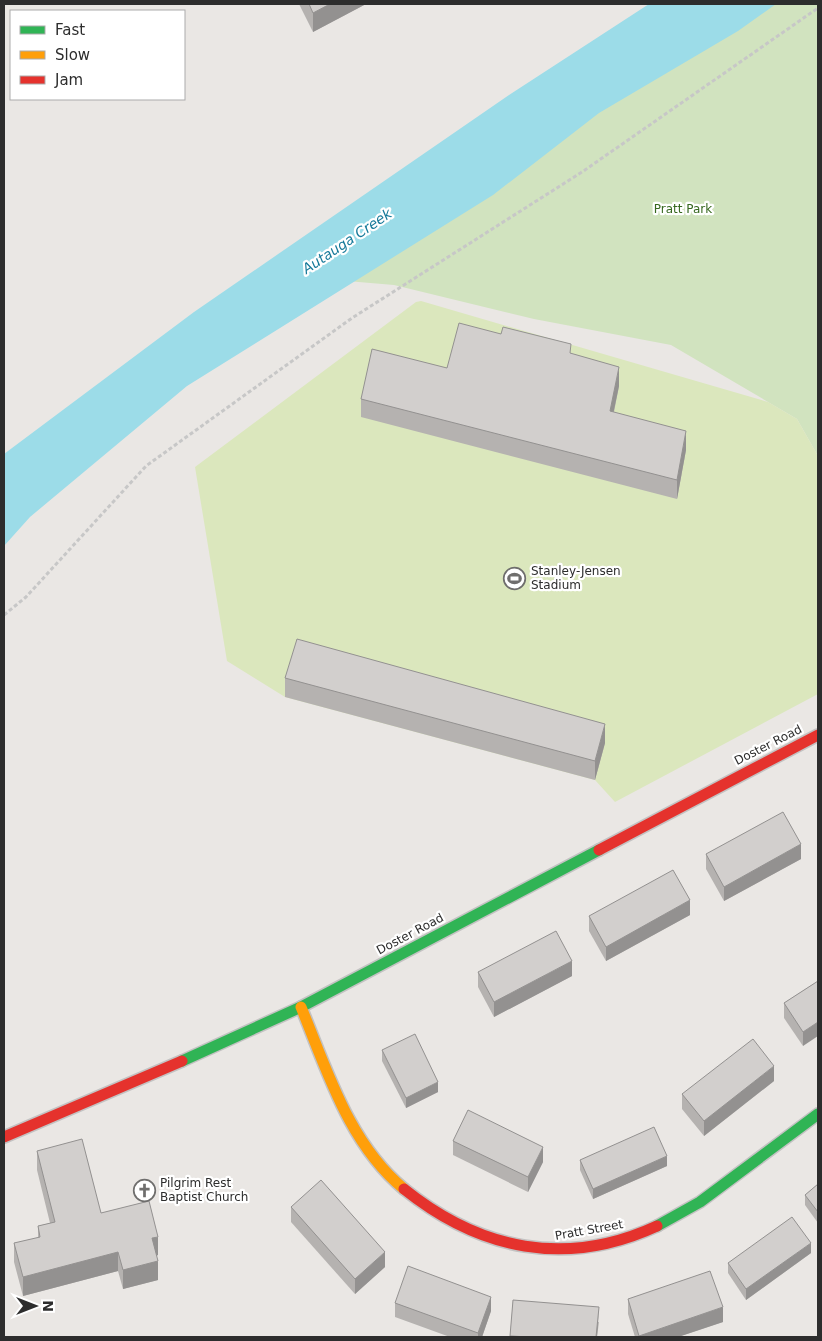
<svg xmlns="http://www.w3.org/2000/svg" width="822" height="1341" font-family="'DejaVu Sans',sans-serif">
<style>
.green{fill:#d1e3bf}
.pitch{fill:#dbe7bd}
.water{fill:#9cdce8}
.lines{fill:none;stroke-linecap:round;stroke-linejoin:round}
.fast-casing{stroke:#c3c2c2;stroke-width:14}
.slow-casing{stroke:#c3c2c2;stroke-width:14}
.jam-casing{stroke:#c3c2c2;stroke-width:14}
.path{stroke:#c7c7c7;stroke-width:3;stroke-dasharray:4 2.5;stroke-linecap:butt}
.fast{stroke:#30b455;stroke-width:11}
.slow{stroke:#ff9f0a;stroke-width:11}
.jam{stroke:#e5322d;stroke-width:11}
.wall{fill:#b5b2b0}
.shaded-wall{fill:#939190}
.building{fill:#d2cfcd;stroke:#939190}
.labels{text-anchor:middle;stroke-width:4.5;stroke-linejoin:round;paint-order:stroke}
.park-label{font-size:12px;fill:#36681f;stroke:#fff}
.poi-label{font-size:12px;fill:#2d2d2d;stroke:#fff;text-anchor:start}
.street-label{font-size:12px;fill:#2d2d2d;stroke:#fff}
.water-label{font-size:14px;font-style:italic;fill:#157999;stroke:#fff}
</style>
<rect width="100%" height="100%" fill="#eae7e4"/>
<polygon class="green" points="742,4 818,4 818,456 797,419 671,345 534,319 394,285 335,280"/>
<polygon class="pitch" points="421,301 768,402 797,419 818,456 818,694 615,802 595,780 285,697 227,661 195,467 416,302"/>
<polygon class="water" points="649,4 776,4 738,31 599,113 493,195 187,386 30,517 4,546 4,454 194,312 509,95"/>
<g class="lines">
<defs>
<g id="fast">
<polyline points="182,1061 301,1007 599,850"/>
<polyline points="657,1226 700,1202 818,1114"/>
</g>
<path id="slow" d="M 301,1007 C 327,1070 349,1144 404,1189"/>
<g id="jam">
<polyline points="599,850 818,735"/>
<polyline points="4,1137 182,1061"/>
<path d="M 404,1189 C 480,1250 566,1268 657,1226"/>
</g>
</defs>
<use href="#fast" class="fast-casing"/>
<use href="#slow" class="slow-casing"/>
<use href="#jam" class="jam-casing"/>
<polyline class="path" points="4,615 26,597 146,466 352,318 582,172 818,8"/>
<use href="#fast" class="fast"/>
<use href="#slow" class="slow"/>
<use href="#jam" class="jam"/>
</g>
<g class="wall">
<polygon points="299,4 366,4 313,32"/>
<polygon points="571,353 619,386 614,412 686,450 677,499 361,417 361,399"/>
<polygon points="285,678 605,743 595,780 285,697"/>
<polygon points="706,854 801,859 724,901 706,869"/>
<polygon points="690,915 606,961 589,931 589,916"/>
<polygon points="478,972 572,976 494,1017 478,987"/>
<polygon points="818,981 803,1046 784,1018 784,1003"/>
<polygon points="382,1050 438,1092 406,1108 382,1061"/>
<polygon points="774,1081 704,1136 682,1109 682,1094"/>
<polygon points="453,1141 543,1162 528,1192 453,1155"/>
<polygon points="37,1151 101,1213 158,1255 156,1256 158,1280 123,1289 118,1271 23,1296 14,1262 14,1243 38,1238 38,1226 50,1223 37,1170"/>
<polygon points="580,1160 667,1166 593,1199 580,1170"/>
<polygon points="818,1184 818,1223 805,1205 805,1195"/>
<polygon points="291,1207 385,1267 355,1294 291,1222"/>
<polygon points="811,1253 746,1300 728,1273 728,1263"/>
<polygon points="628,1299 723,1322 678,1337 635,1337 628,1314"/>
<polygon points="513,1300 599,1322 597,1337 510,1337"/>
<polygon points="395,1303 491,1311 482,1337 450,1337 395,1317"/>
</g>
<g class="shaded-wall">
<polygon points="330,4 366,4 313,32 313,13"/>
<polygon points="619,367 619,386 610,429 610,411"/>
<polygon points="686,431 686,450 677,499 677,480"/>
<polygon points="605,724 605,743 595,780 595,761"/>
<polygon points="801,844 801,859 724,901 724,887"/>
<polygon points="690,900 690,915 606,961 606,947"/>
<polygon points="572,961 572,976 494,1017 494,1002"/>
<polygon points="818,1022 818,1036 803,1046 803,1032"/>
<polygon points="774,1066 774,1081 704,1136 704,1121"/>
<polygon points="438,1082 438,1092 406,1108 406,1098"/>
<polygon points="543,1147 543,1162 528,1192 528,1177"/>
<polygon points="667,1156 667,1166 593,1199 593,1189"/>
<polygon points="158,1237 158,1255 152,1257 152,1238"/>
<polygon points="811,1243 811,1253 746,1300 746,1289"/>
<polygon points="118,1252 118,1271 23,1296 23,1277"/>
<polygon points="385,1252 385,1267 355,1294 355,1279"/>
<polygon points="158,1261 158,1280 123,1289 123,1270"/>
<polygon points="491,1297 491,1311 482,1337 478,1337 478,1333"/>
<polygon points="599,1307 597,1337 596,1337"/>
<polygon points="723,1307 723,1322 678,1337 639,1337 639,1336"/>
</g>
<g class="building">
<polygon points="309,4 330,4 313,13"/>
<polygon points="459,323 501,334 503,327 571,344 570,353 619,367 610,411 686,431 677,480 361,399 372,349 447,368"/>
<polygon points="297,639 605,724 595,761 285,678"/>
<polygon points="783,812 801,844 724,887 706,854"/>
<polygon points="673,870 690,900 606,947 589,916"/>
<polygon points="556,931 572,961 494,1002 478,972"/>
<polygon points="818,981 818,1022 803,1032 784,1003"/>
<polygon points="415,1034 438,1082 406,1098 382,1050"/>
<polygon points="753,1039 774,1066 704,1121 682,1094"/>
<polygon points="468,1110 543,1147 528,1177 453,1141"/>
<polygon points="654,1127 667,1156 593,1189 580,1160"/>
<polygon points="82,1139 101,1213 149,1201 158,1237 152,1238 158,1261 123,1270 118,1252 23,1277 14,1243 40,1237 38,1226 55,1222 37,1151"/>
<polygon points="321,1180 385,1252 355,1279 291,1207"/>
<polygon points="818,1184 818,1212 805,1195"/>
<polygon points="792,1217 811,1243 746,1289 728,1263"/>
<polygon points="408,1266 491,1297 478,1333 395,1303"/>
<polygon points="710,1271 723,1307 639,1336 628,1299"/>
<polygon points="513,1300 599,1307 596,1337 530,1337 510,1336"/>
</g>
<defs>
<symbol id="stadium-ring" viewBox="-11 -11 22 22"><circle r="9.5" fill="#fff" stroke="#6f6e6d" stroke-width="1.5"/><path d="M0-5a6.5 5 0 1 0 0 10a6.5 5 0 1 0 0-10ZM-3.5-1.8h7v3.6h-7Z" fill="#6f6e6d"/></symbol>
<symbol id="church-ring" viewBox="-11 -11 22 22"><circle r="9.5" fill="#fff" stroke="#6f6e6d" stroke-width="1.5"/><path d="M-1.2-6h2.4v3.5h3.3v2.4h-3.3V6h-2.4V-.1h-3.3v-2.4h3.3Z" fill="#6f6e6d"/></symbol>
</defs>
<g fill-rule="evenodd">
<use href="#stadium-ring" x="502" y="566" width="25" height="25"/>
<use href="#church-ring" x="132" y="1178" width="25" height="25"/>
</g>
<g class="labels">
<g class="park-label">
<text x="683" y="213">Pratt Park</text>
</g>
<g class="poi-label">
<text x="531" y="575">Stanley-Jensen<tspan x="531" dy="14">Stadium</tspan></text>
<text x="160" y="1187">Pilgrim Rest<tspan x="160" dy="14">Baptist Church</tspan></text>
</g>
<g class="street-label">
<text transform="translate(768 745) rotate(-27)" y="4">Doster Road</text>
<text transform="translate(410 934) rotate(-28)" y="4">Doster Road</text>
<text transform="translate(589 1230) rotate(-10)" y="4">Pratt Street</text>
</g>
<g class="water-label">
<text transform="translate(347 241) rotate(-34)" y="5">Autauga Creek</text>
</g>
</g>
<rect width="822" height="1341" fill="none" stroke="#2d2d2d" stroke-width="10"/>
<rect x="10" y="10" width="175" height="90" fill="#ffffff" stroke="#ababab"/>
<rect x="20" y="26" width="25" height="8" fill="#30b455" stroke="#ababab"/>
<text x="55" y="35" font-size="15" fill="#2d2d2d">Fast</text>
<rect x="20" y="51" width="25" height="8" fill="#ff9f0a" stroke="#ababab"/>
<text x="55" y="60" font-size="15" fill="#2d2d2d">Slow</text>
<rect x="20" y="76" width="25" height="8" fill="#e5322d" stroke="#ababab"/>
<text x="55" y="85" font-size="15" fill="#2d2d2d">Jam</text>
<g transform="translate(35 1306) rotate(90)" stroke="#ffffff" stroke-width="4" paint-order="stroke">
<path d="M0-4L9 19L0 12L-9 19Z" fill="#2d2d2d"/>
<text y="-8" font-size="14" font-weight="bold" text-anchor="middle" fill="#2d2d2d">N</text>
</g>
</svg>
